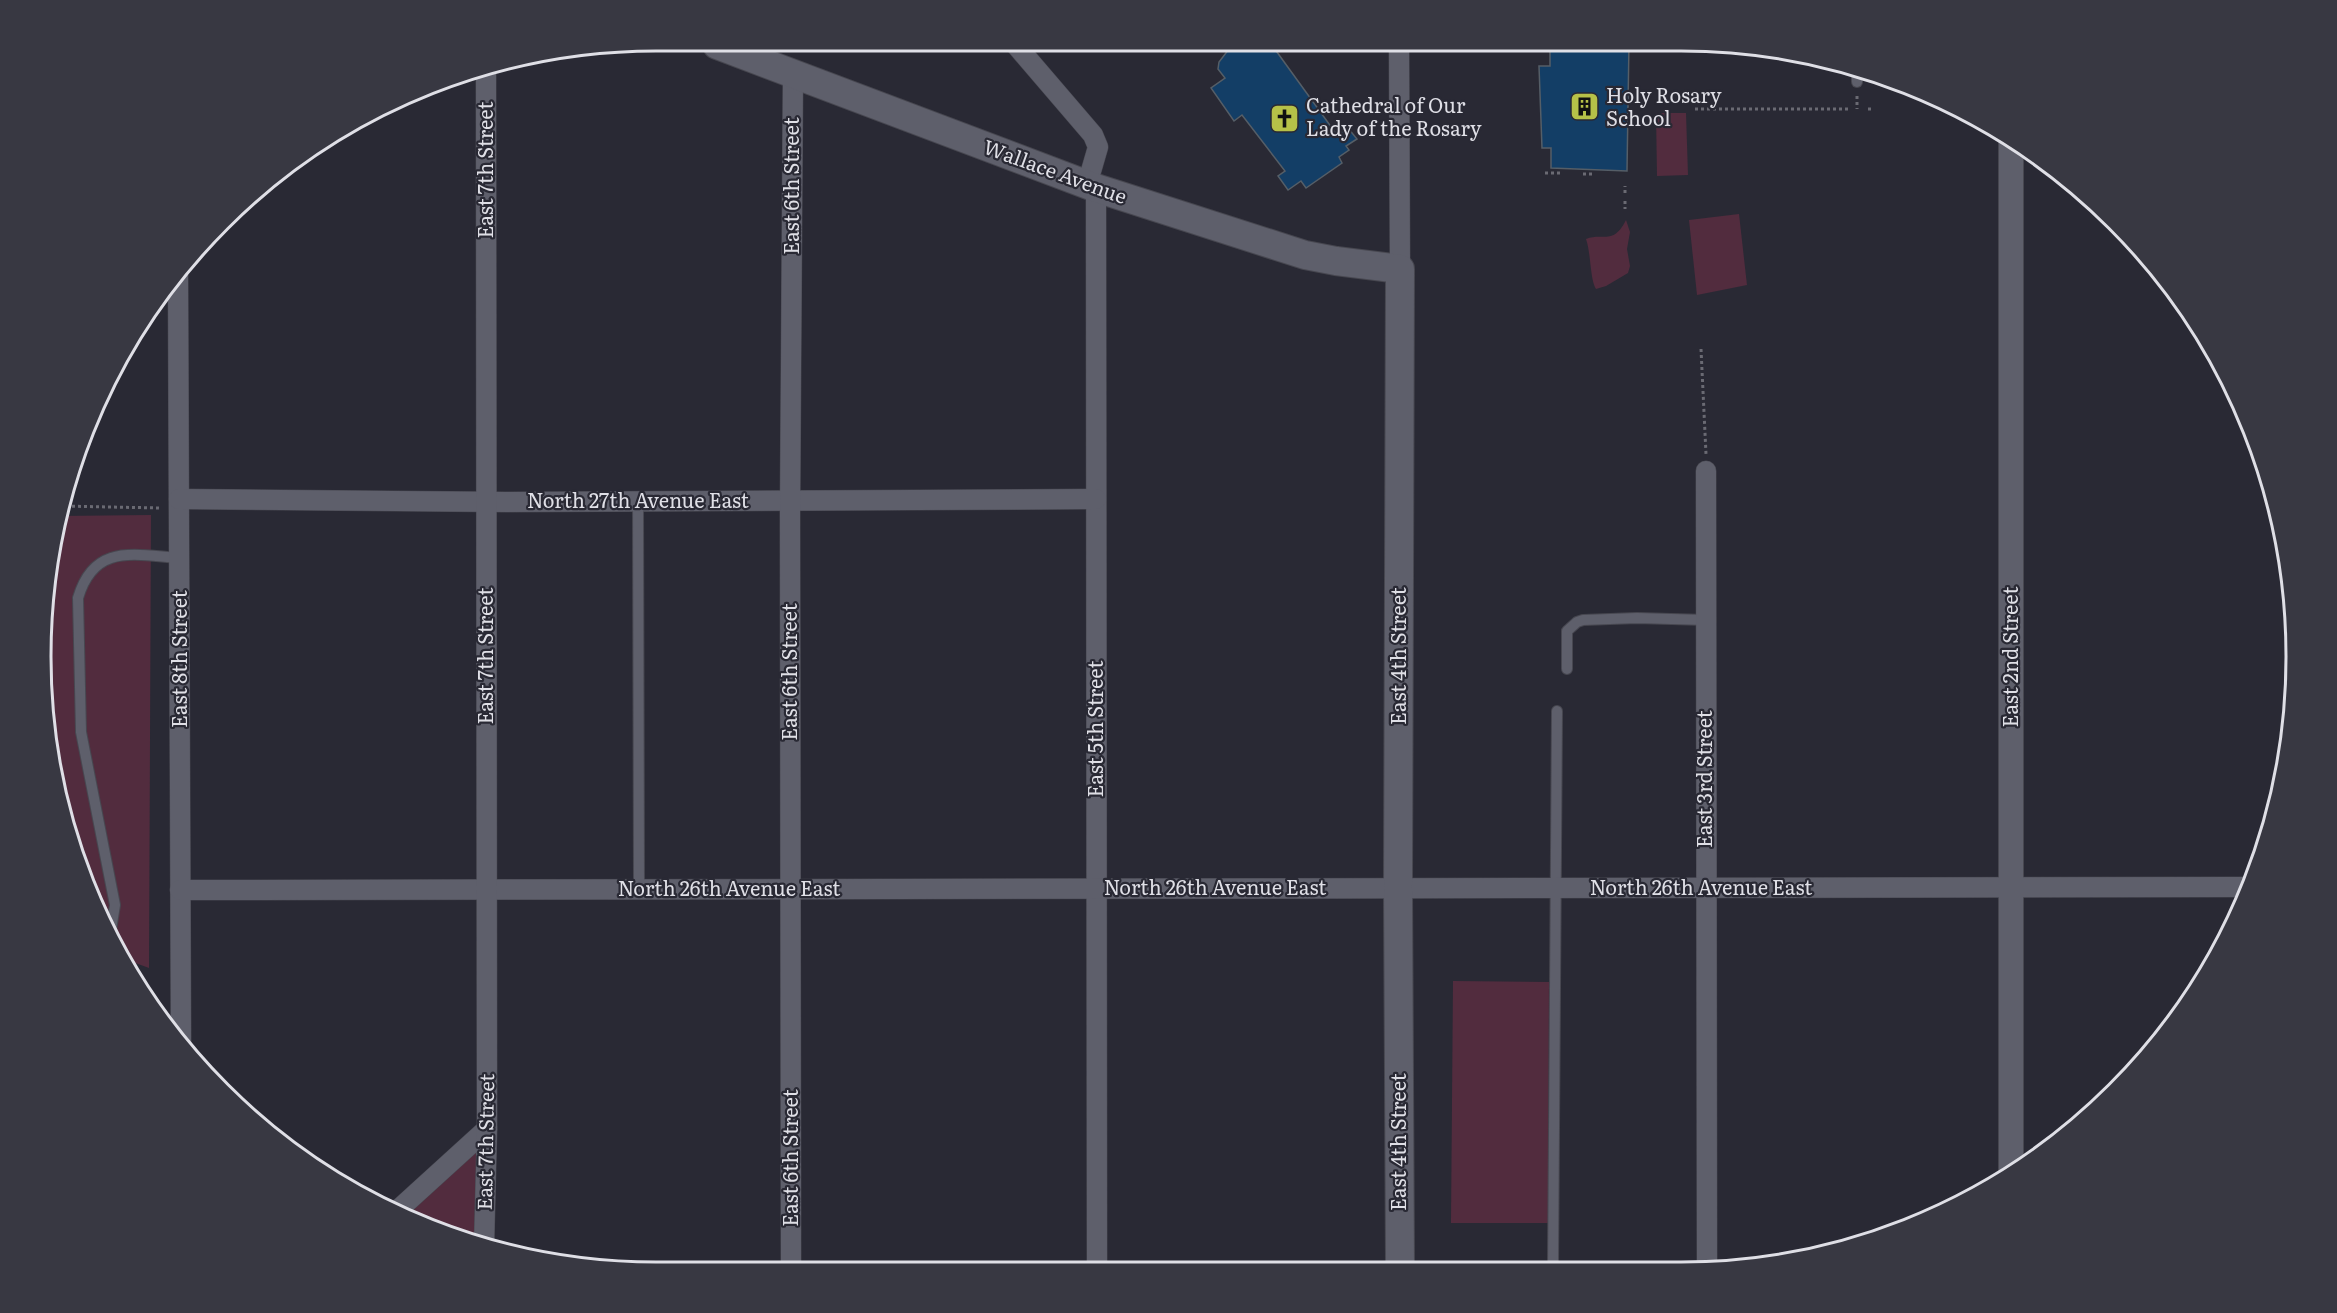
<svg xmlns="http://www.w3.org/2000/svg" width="2337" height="1313" font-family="Literata,serif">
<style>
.green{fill:#522c3e}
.building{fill:#133e66;stroke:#555e67;stroke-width:1.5}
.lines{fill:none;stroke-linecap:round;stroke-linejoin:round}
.service-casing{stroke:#474750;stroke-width:12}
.minor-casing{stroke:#474750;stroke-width:21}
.tertiary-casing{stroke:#474750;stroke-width:26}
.secondary-casing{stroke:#474750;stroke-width:30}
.path{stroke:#6a6a73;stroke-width:3;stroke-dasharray:3 3;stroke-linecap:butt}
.service{stroke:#5e5f6b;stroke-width:10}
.minor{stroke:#5e5f6b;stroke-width:20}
.tertiary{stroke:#5e5f6b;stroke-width:24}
.secondary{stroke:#5e5f6b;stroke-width:28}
.labels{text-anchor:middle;stroke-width:4.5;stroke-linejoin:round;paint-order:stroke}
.poi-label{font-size:20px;fill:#dfdfe6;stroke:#292934;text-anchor:start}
.street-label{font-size:20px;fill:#dfdfe6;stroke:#292934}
.rim{fill:none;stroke:#dfdfe6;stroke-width:3}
</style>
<rect width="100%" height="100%" fill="#292934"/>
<g class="green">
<polygon points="1656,113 1686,113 1688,175 1657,176"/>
<polygon points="1739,214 1747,285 1697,295 1689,220"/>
<path d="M 1626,220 L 1630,232 L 1627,249 L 1630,266 L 1628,273 L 1606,286 L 1596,289 C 1590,280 1591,253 1586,239 C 1603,232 1613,246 1626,220 Z"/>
<polygon points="151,515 149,968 119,957 111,941 112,927 102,921 87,892 52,777 42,696 46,576 58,516"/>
<polygon points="1453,981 1549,982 1548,1223 1451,1223"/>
<polygon points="487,1129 484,1246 398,1211"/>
</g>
<g class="building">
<polygon points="1629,42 1627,171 1551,168 1551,148 1542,148 1539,66 1550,66 1550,43"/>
<polygon points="1261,43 1271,49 1274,48 1337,135 1348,128 1357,139 1346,146 1349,150 1339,157 1342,163 1306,188 1301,181 1288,190 1278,176 1285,171 1242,115 1234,121 1211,88 1225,78 1218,69 1219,62 1232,45"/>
</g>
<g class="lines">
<defs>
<g id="service">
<polyline points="1857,69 1857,82"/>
<polyline points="638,500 639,889"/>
<polyline points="1567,669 1567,631 1577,622 1583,620 1637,618 1706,620"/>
<path d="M 111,930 L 115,905 L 81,732 L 78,598 C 94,543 134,555 179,558"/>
<polyline points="1553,1268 1557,711"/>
</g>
<g id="minor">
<polyline points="1399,43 1400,269"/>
<polyline points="1015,44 1093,135 1098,147 1087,185"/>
<polyline points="1096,188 1097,1270"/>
<polyline points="178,273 181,1045"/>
<polyline points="1706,471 1707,1267"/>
<polyline points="179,499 506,502 1096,499"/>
<polyline points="180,890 2249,887"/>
<polyline points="398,1210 487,1129"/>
<polyline points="484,1246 487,1129 486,67"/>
<polyline points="791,1271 790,514 793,74"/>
</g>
<polyline id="tertiary" points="2011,139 2011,1174"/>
<polyline id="secondary" points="717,45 1096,188 1305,255 1336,261 1400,269 1398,888 1400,1269"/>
</defs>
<use href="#service" class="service-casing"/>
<use href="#minor" class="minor-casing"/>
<use href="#tertiary" class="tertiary-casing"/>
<use href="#secondary" class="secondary-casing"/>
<g class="path">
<polyline points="1857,96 1857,109"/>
<polyline points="1695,109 1850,109"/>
<polyline points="1868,109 1873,109"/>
<polyline points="1545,173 1560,173"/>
<polyline points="1583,174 1593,174"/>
<polyline points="1625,193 1625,186"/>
<polyline points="1625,201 1625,209"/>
<polyline points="1701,349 1706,454"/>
<polyline points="60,506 160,508"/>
</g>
<use href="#service" class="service"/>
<use href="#minor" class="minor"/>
<use href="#tertiary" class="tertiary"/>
<use href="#secondary" class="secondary"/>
</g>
<defs>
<symbol id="building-square" viewBox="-11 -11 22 22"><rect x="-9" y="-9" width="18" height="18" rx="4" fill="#b6c148" stroke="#292934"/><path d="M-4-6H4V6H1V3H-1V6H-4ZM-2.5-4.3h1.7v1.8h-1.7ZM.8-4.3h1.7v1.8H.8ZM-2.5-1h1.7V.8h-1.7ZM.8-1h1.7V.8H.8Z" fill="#111"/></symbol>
<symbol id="church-square" viewBox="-11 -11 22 22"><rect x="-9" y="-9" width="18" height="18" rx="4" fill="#b6c148" stroke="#292934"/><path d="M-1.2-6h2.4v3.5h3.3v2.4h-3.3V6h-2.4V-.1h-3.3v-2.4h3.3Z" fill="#111"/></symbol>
</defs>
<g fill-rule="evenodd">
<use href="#building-square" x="1568" y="90" width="33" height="33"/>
<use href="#church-square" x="1268" y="102" width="33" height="33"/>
</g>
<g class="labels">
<g class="poi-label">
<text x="1606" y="103">Holy Rosary<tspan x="1606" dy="23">School</tspan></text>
<text x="1306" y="113">Cathedral of Our<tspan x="1306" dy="23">Lady of the Rosary</tspan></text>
</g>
<g class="street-label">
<text transform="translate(486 170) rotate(-90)" y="7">East 7th Street</text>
<text transform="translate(1055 172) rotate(20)" y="7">Wallace Avenue</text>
<text transform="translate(792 186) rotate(-90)" y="7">East 6th Street</text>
<text x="638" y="508">North 27th Avenue East</text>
<text transform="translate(486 656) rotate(-90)" y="7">East 7th Street</text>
<text transform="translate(1399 656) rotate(-90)" y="7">East 4th Street</text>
<text transform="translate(2011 657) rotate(-90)" y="7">East 2nd Street</text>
<text transform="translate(180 659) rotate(-90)" y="7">East 8th Street</text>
<text transform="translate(790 672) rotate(-90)" y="7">East 6th Street</text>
<text transform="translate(1096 729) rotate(-90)" y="7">East 5th Street</text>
<text transform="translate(1705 779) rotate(-90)" y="7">East 3rd Street</text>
<text x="1215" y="895">North 26th Avenue East</text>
<text x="1701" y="895">North 26th Avenue East</text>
<text x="729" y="896">North 26th Avenue East</text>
<text transform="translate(486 1142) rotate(-89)" y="7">East 7th Street</text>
<text transform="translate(1399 1142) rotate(-90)" y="7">East 4th Street</text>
<text transform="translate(791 1158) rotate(-90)" y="7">East 6th Street</text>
</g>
</g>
<path d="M0 0H2337V1313H0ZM656 51H1681A605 605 0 0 1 2286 656V657A605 605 0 0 1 1681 1262H656A605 605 0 0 1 51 657V656A605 605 0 0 1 656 51Z" fill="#383842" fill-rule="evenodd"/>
<path class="rim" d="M656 51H1681A605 605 0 0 1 2286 656V657A605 605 0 0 1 1681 1262H656A605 605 0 0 1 51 657V656A605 605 0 0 1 656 51Z"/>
</svg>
